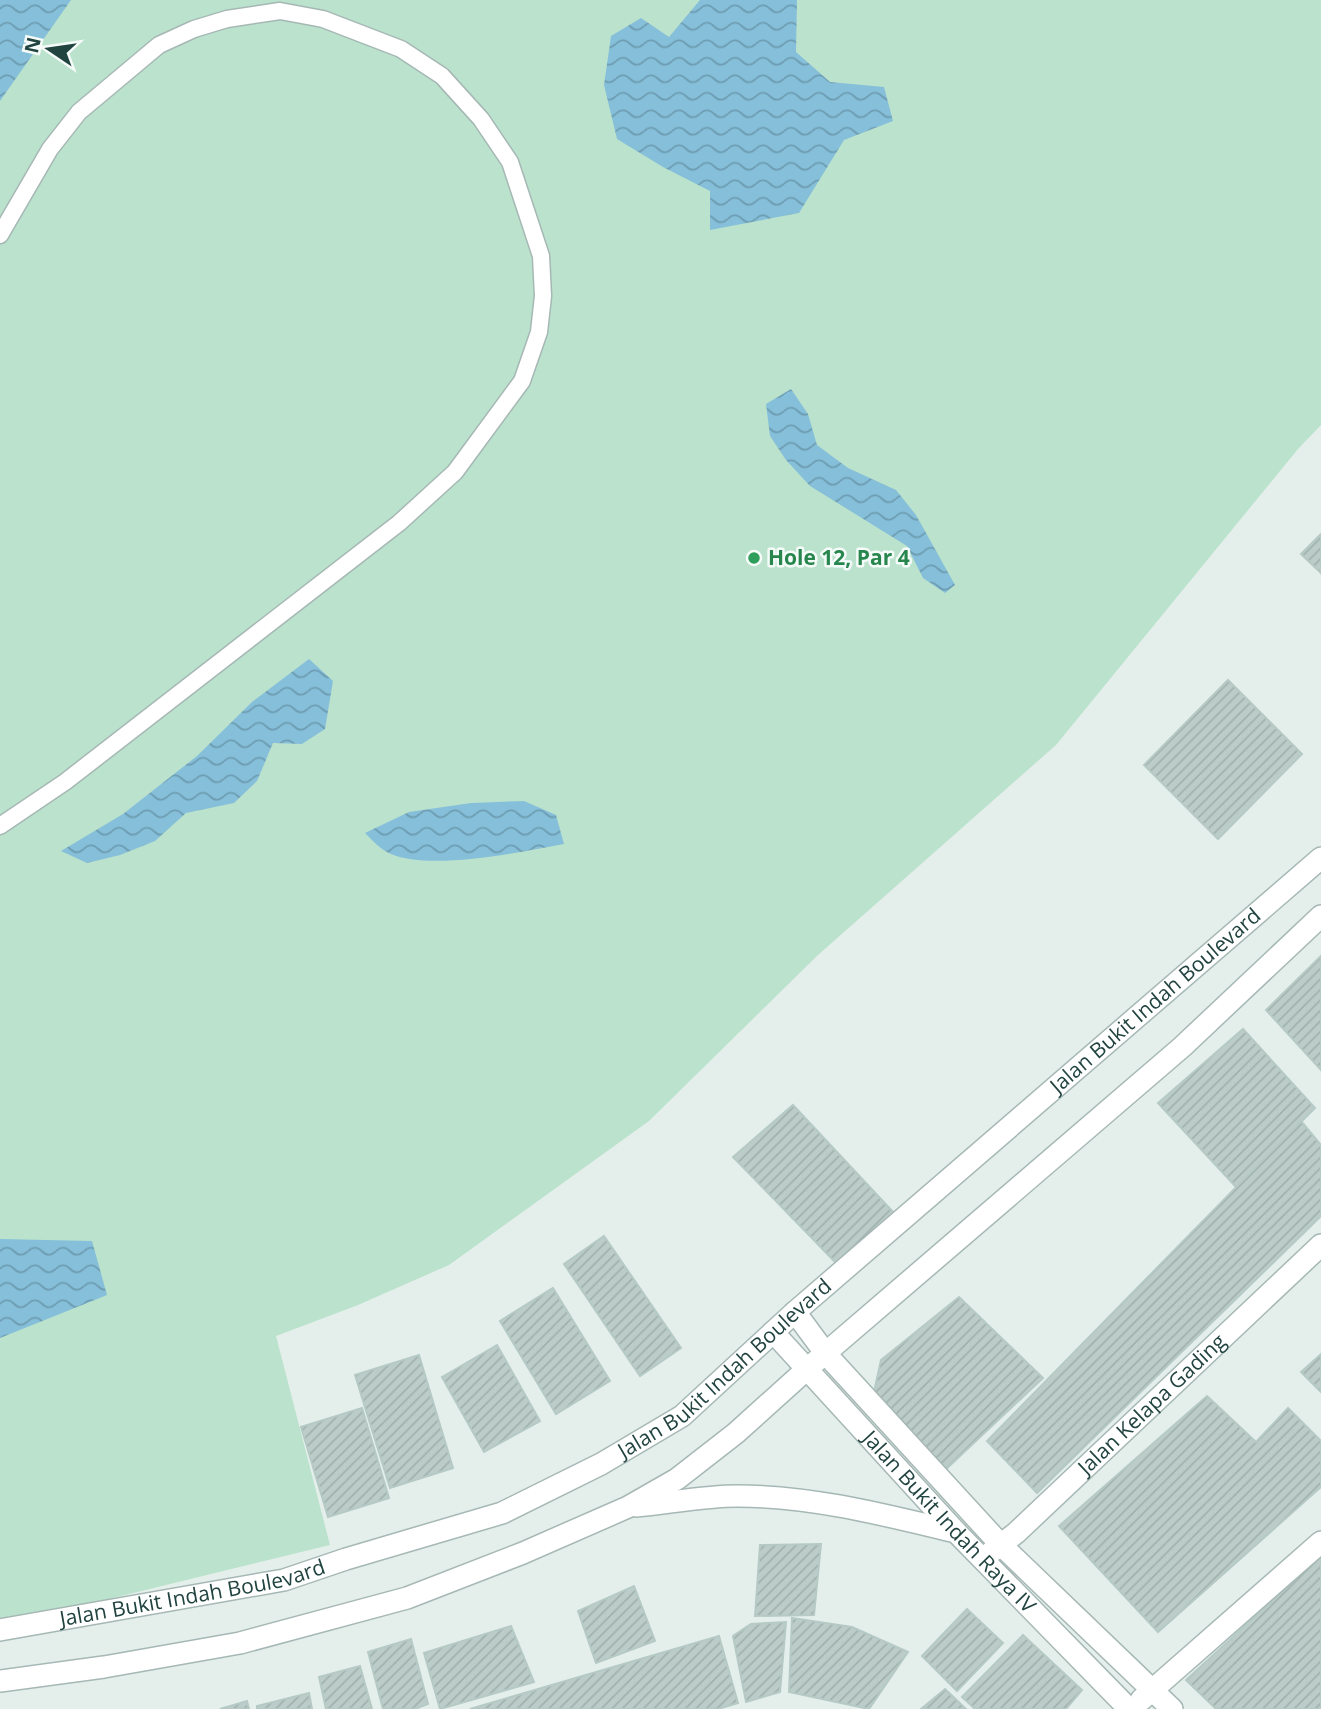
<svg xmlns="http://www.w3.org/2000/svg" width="1321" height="1709" font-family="'Open Sans',sans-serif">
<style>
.grass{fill:#bbe2cc}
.water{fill:url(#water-waves)}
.building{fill:url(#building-hatch);stroke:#b6cac5;stroke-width:2}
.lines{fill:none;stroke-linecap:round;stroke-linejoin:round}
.service-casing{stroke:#a6b8b5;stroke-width:19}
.minor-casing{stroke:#a6b8b5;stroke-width:24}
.service{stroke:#fff;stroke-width:16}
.minor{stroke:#fff;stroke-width:21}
.leisure-dot{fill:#2e9e5b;stroke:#f5fbf9;stroke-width:2.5}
.labels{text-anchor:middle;stroke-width:5;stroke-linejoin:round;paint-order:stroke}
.leisure-label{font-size:21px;font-weight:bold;fill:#27864d;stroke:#f5fbf9;text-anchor:start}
.street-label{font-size:21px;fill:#214440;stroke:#f5fbf9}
</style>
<defs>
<pattern id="water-waves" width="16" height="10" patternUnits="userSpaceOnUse" patternTransform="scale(1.75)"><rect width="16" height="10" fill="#86bfda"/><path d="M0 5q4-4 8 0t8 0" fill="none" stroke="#6d9db2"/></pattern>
<pattern id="building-hatch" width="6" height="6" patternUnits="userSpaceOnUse" patternTransform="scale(1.75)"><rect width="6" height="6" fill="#bccdc9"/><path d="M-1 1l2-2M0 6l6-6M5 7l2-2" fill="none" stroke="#a1b1ae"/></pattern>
</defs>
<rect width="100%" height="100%" fill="#e4efec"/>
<polygon class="grass" points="0,0 1321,0 1321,425 1298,449 1056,745 818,955 649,1121 449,1265 358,1305 276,1336 330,1545 84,1605 0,1618"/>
<g class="water">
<polygon points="0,0 71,0 0,101"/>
<polygon points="700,0 797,0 796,52 830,82 884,87 893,121 844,140 799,213 710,230 710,191 663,167 617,139 604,85 611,36 641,18 669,37"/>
<polygon points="791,389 808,414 817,445 848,468 896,490 916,515 955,585 945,593 923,578 907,546 810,486 786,460 770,436 766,404"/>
<polygon points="309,659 333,681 325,729 302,744 273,743 257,781 234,803 186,813 155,841 120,855 87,863 61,851 123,814 197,756 252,702"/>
<path d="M 524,801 L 556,815 L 564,844 C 520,852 431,871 391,854 C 381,850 372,840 365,833 L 409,812 L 471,803 Z"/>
<polygon points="0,1239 92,1241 107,1295 0,1338"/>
</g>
<g class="building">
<polygon points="1321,534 1321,573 1301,554"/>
<polygon points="1228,680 1302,754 1218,839 1144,765"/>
<polygon points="1321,956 1321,1070 1266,1010"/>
<polygon points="1243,1029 1315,1108 1236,1187 1158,1103"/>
<polygon points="793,1105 895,1214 839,1266 733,1157"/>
<polygon points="1301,1121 1321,1145 1321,1216 1037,1493 987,1441"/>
<polygon points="604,1236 681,1348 640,1376 564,1264"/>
<polygon points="553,1288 610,1381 556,1414 500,1321"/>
<polygon points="959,1297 1043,1378 944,1471 874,1392 881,1360"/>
<polygon points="497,1345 540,1421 484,1452 442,1377"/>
<polygon points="1321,1354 1321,1392 1301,1372"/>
<polygon points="419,1355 453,1468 390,1488 355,1375"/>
<polygon points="1207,1396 1256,1442 1288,1408 1321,1441 1321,1487 1158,1632 1059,1526"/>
<polygon points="362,1408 389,1498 328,1517 301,1427"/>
<polygon points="821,1544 814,1615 755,1616 760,1545"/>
<polygon points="1321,1556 1321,1709 1216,1709 1186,1680"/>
<polygon points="634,1586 655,1641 596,1663 578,1611"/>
<polygon points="967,1609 1003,1643 957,1691 922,1656"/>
<polygon points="792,1618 852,1627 908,1652 869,1709 789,1692"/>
<polygon points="786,1622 780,1692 746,1702 733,1636 751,1624"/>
<polygon points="511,1626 534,1682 440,1709 424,1653"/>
<polygon points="1023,1635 1082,1690 1066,1709 975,1709 962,1697"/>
<polygon points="719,1636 738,1703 718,1709 470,1709"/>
<polygon points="411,1639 428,1704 415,1709 383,1709 368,1652"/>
<polygon points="360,1666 372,1709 326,1709 319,1677"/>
<polygon points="945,1689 966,1709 921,1709"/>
<polygon points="309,1693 312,1709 257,1709 257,1706"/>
<polygon points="247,1701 249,1709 220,1709"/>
</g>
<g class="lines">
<defs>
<polyline id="service" points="0,235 50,149 79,112 159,45 194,29 227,19 280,11 323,19 401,49 442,76 481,119 510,162 541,256 543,296 539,332 522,381 455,472 399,523 65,782 0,826"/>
<g id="minor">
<polyline points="795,1312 826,1354 1001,1545 1172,1709"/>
<path id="s1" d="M 773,1332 L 956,1532 L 1129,1709"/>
<path d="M 636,1506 C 669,1503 704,1496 738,1496 C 812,1496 885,1515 956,1532"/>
<path id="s2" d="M 990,1553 L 1016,1533 L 1321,1245"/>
<path id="s3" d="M 0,1630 L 284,1580 L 346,1559 L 502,1513 L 601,1464 L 682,1416 L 795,1312 L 1321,858"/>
<polyline points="0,1681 104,1667 240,1643 407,1598 523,1553 628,1507 677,1479 736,1433 807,1369 1182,1047 1321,916"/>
<polyline points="1141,1700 1321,1542"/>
</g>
</defs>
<use href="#service" class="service-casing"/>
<use href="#minor" class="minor-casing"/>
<use href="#service" class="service"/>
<use href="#minor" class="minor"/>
</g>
<circle class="leisure-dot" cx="754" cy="558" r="7"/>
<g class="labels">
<g class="leisure-label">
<text x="768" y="565">Hole 12, Par 4</text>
</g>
<g class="street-label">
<text dy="7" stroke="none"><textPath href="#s3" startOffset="1351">Jalan Bukit Indah Boulevard</textPath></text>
<text dy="7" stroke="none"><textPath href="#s3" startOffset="784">Jalan Bukit Indah Boulevard</textPath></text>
<text dy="7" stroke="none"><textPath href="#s2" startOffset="220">Jalan Kelapa Gading</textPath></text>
<text dy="7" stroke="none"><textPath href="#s1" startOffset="259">Jalan Bukit Indah Raya IV</textPath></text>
<text dy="7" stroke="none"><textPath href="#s3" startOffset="196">Jalan Bukit Indah Boulevard</textPath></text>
</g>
</g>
<g transform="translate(49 49) rotate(283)" stroke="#f5fbf9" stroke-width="5" paint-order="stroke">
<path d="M0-5L12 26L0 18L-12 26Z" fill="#214440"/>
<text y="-10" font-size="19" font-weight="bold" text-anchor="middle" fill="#214440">N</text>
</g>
</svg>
